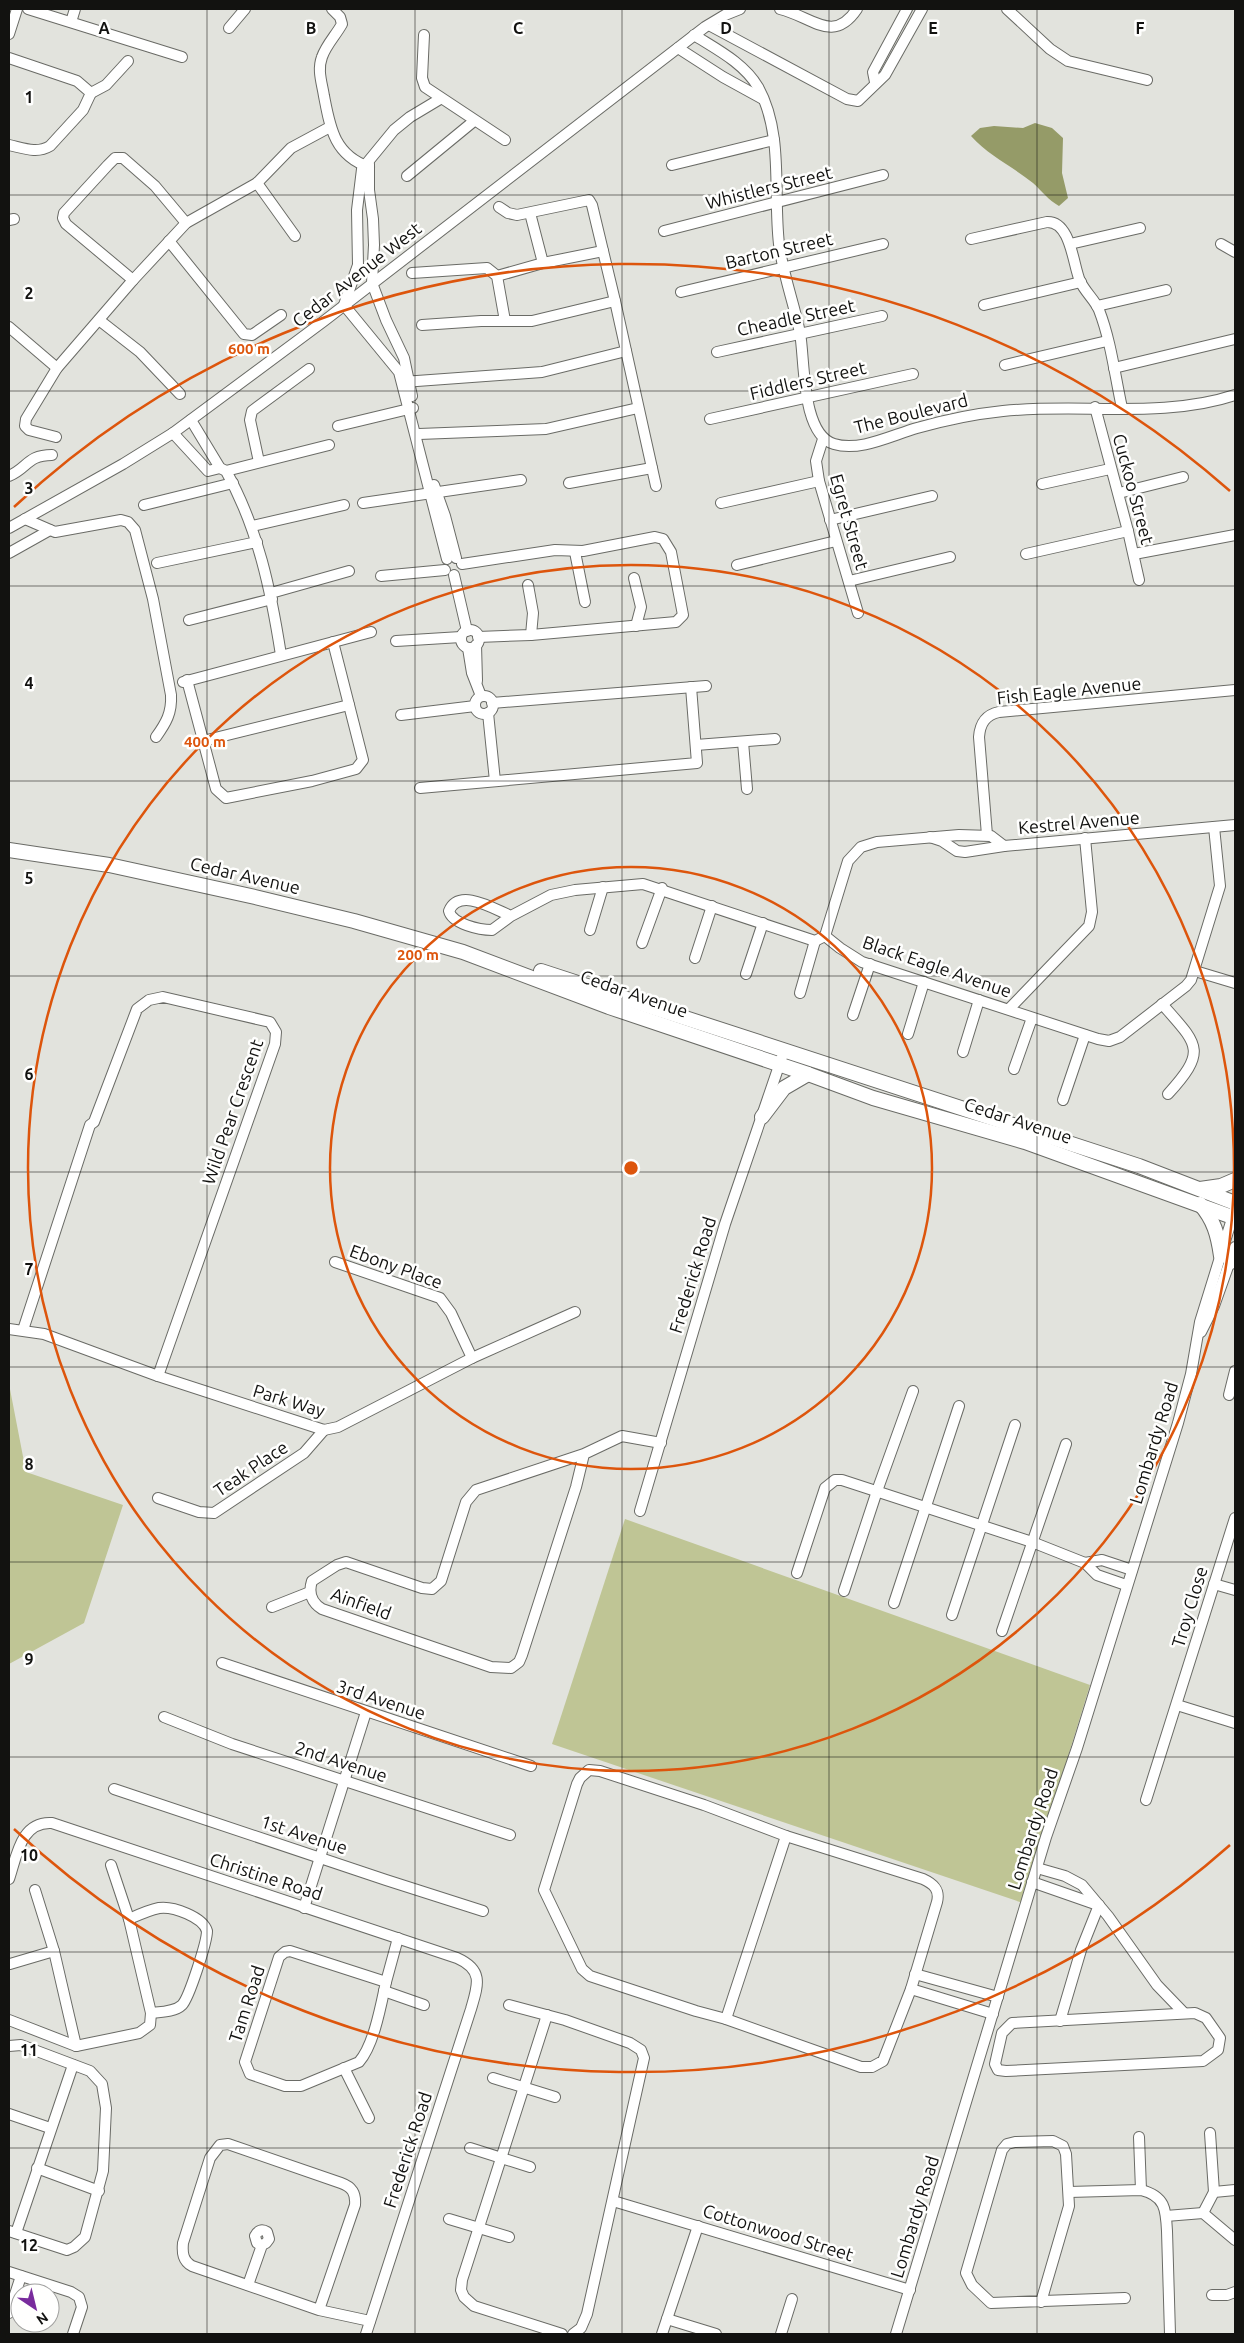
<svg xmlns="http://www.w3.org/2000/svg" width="1244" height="2343" font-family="Ubuntu,sans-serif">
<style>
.green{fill:#bfc595}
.water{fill:#959b68}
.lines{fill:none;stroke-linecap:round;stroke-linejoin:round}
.minor-casing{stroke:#6a6b66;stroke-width:12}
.secondary-casing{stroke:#6a6b66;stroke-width:16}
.minor{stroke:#fff;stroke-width:10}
.secondary{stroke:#fff;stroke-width:14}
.grid{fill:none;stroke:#121210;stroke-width:1;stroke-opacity:0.55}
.ring{fill:none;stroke:#dd550c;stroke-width:2.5}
.labels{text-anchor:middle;stroke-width:5;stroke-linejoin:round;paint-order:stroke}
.street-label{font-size:18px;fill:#121210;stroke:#fffffe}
.grid-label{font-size:16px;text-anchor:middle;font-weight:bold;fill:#121210;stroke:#fffffe;stroke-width:5;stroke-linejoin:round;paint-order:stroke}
.centre{fill:#dd550c;stroke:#fffffe;stroke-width:2.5}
.ring-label{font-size:15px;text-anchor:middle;font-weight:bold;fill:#dd550c;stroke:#fffffe;stroke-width:5;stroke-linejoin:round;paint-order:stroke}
</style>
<rect width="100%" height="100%" fill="#e2e3dd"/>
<g class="green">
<polygon points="9,1384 26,1472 123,1505 84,1623 9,1664"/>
<polygon points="625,1519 1090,1685 1023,1903 552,1744"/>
</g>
<path class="water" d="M 1035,123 L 1052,128 L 1063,138 L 1062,173 L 1068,198 L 1059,206 C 1048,200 1042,191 1033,183 C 1012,166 989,156 971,136 L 980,128 L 994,126 L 1023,128 Z"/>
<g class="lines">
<defs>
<g id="minor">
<polyline points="28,9 182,57"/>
<path d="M 332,9 L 340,17 L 342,24 C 336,35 326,45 322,57 C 317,70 322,83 324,96 C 330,127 334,155 369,167"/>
<path d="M 780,9 C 811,16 833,45 857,9"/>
<polyline points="1007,9 1050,49 1068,61 1147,80"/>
<polyline points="71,22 75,9"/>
<polyline points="709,25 847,99 858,101 885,75 922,9"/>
<polyline points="229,28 245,9"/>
<polyline points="9,34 17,9"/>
<polyline points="424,35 422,78 425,87 505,140"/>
<path d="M 694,35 C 716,49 744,63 758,87 C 784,134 773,193 779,244 C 783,275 794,303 800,333 C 805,360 801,434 834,444 C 860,452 892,435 917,428 C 945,420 974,414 1003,411 C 1079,403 1163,419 1235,395"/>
<polyline points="678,48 723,77 763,99"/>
<path d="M 9,58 L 77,81 L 91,93 L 83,110 L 50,146 C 37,154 23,148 9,145"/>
<polyline points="875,82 873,72 907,9"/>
<polyline points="91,93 106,85 128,61"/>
<polyline points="440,99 410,117 394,130 362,169 357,210 358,265 344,305 399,372 447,559"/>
<polyline points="369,164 369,190 373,219 374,245 372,283 386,320 404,358 412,396"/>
<polyline points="672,165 774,140"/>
<polyline points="407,176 474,121"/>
<polyline points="257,183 295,236"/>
<polyline points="499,207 508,213 517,215 589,200 592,205 615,301"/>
<polyline points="530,213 543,263"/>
<polyline points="9,220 14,219"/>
<polyline points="664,231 883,175"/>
<path d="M 971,239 L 1047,222 C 1071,221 1073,265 1080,281 C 1085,292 1095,300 1099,310 C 1111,341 1115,376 1122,408"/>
<polyline points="169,241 244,334 252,335 281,315"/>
<polyline points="1070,244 1140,228"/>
<polyline points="1221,244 1235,252"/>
<polyline points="412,273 487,268 497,276 505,321"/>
<polyline points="497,276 543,263 603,251"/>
<polyline points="133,280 66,224 63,218 64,213 108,165 115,158 123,158 155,186 186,223"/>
<polyline points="681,292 883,244"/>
<polyline points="984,305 1081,282"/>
<polyline points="1097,306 1166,290"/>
<polyline points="99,320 140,352 180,394"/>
<polyline points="422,325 481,321 532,321 615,301 656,486"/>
<polyline points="9,327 57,368"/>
<polyline points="717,352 882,316"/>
<polyline points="1005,365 1107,341"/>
<polyline points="1114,368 1235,339"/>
<polyline points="403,382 542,372 626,351"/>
<polyline points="1095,407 1128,531 1139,580"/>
<polyline points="710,419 913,374"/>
<path d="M 191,420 L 220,468 L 226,471 C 258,528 271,591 281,655"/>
<polyline points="338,426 413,408"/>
<polyline points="173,433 208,471 220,468"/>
<polyline points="419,434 546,429 638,408"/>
<polyline points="56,437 29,430 25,426 26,419 57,368 133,280 186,223 257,183 291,148 330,127"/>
<polyline points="823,439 816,461 819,481 858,613"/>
<polyline points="259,462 250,420 252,411 309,369"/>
<polyline points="226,471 329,445"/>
<path d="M 9,476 C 28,468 27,455 52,455"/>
<polyline points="569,483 652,468"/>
<polyline points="1042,484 1110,469"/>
<polyline points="434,485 445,516 456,558"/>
<polyline points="1119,493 1183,477"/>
<polyline points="363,503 521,480"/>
<polyline points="721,503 819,481"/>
<polyline points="144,505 233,483"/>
<path d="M 25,519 L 55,532 L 121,520 L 128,522 L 135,530 L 153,599 L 171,695 C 172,713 166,723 156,737"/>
<polyline points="830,520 932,496"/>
<polyline points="252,526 344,505"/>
<polyline points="9,528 123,464 173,433 324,321 705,27 725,15 740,9"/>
<polyline points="575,552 585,602"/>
<polyline points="9,553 50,530"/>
<polyline points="1026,554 1128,531"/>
<polyline points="1134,554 1235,535"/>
<polyline points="157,563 257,542"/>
<polyline points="462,564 555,550 583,551 655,537 663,539 671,552 683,615 676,622 531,635 478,637"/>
<polyline points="737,565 836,541"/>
<polyline points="454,575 467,631"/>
<polyline points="381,576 445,570"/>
<polyline points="634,578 641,607 636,626"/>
<polyline points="849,581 950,557"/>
<polyline points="528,585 533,613 531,635"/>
<polyline points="271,593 349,571"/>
<polyline points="189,620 272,599"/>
<circle cx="470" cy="639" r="9"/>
<polyline points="396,641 461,637"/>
<polyline points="476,645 477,681"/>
<polyline points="468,648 472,673 481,696"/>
<polyline points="187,680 216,789 226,798 312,781 356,769 363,760 333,642"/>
<polyline points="183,682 371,632"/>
<circle cx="484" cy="705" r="9"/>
<polyline points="492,703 706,686"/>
<polyline points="488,713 495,781"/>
<polyline points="401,715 475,706"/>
<polyline points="203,741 349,705"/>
<polyline points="743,742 747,789"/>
<polyline points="696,745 775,739"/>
<polyline points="420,788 697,763 691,687"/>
<path d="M 987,835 L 979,737 C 980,724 985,715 999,712 L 1235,690"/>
<polyline points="930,837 942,841 957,851 965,852 1004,846 1235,825"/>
<path d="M 511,916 C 494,909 459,887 449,911 C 452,924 480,930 492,930 L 511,916 L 551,895 L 575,890 L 643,884 L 815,941 L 825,936"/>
<polyline points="590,930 603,887"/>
<polyline points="825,936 840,948 862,962 1098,1039 1109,1041 1120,1037 1186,986 1191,980 1220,886 1214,827"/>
<polyline points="825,936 848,861 861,847 877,842 959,835 991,836 1004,846"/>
<polyline points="642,943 662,888"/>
<polyline points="695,958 712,906"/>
<polyline points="1195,971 1235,983"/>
<polyline points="746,974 763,923"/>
<polyline points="800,993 815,941"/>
<path d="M 1162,1004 C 1198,1045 1208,1050 1168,1094"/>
<polyline points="1009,1009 1089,926 1092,912 1085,838"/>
<polyline points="853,1015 870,964"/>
<polyline points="908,1034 924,982"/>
<polyline points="963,1052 979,1000"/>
<polyline points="1014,1069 1032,1018"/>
<polyline points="1063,1100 1085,1035"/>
<polyline points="335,1262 440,1298 451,1313 472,1358"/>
<polyline points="9,1329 44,1334 158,1376 324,1430 338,1427 472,1358 575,1312"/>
<polyline points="23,1330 90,1125 94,1122 137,1009 149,1000 163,997 270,1022 276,1032 275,1044 158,1376"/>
<polyline points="1201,1332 1214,1306 1235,1247"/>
<polyline points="1229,1395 1235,1371"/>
<path d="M 584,1454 L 576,1487 L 522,1655 L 519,1662 L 511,1668 L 491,1667 L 322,1609 C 312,1603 308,1593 312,1581 L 337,1565 L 346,1562 L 422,1588 L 432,1589 L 441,1581 L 466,1502 L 476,1490 L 584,1454 L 622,1436 L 661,1443"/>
<polyline points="158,1498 199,1512 214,1513 304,1453 324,1430"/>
<polyline points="640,1511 725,1224 784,1051"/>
<polyline points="1085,1563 1102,1560 1132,1570"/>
<polyline points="797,1573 825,1488 835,1480 842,1480 1032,1542 1085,1563 1097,1575 1126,1585"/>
<polyline points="1214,1584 1235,1590"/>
<polyline points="844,1591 877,1491 913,1391"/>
<polyline points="894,1603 959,1406"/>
<polyline points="272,1607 310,1592"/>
<polyline points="952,1615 1015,1425"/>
<polyline points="1002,1631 1066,1444"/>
<polyline points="222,1663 531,1766"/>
<polyline points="1177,1705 1235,1723"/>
<polyline points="164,1717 232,1744 510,1835"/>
<path d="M 589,1770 L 600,1771 L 704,1805 L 786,1836 L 923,1879 C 934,1884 940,1890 937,1902 L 911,1989 L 883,2061 L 872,2067 L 861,2067 L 726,2019 L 696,2011 L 599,1979 L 590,1976 L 582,1969 L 544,1890 L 577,1784 L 580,1778 Z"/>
<polyline points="114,1789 386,1880 483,1911"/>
<polyline points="1146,1800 1235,1518"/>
<polyline points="1037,1868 1065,1876 1082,1885 1108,1916 1157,1985 1184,2013"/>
<path d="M 9,1879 C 17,1855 21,1821 52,1823 L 457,1958 C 484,1970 478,1985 471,2009 L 366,2334"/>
<polyline points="1032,1882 1098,1905"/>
<polyline points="35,1890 54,1951 76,2046"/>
<polyline points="304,1908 366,1712"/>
<path d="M 129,1919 C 138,1915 149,1910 159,1908 C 173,1906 203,1917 207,1931 C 207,1942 189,1998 182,2005 C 175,2012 160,2012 151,2013"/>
<path d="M 290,1951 L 386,1982 C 381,2005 374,2045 359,2062 L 301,2086 L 285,2086 L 250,2074 L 245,2062 L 279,1957 L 285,1952 Z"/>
<polyline points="10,1964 54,1951"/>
<polyline points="915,1974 998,1997"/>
<polyline points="386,1982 398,1938"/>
<polyline points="911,1989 993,2014"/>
<polyline points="384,1991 424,2005"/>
<polyline points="509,2005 565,2020 630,2043 641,2050 644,2058 587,2314 581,2328 573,2334"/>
<polygon points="1195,2013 1206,2018 1220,2038 1218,2050 1203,2061 1006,2071 998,2070 995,2064 1002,2033 1012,2023"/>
<polyline points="547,2015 462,2280 461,2290 464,2297 474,2306 562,2334"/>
<polyline points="726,2019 786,1836"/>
<polyline points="9,2020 76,2046 139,2033 150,2025 151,2013 129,1919 111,1865"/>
<polyline points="1060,2021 1081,1950 1099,1905"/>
<polyline points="9,2046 21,2045 90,2071 102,2084 106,2108 103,2171 85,2237 74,2247 67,2250 9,2231"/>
<polyline points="344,2068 369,2118"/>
<polyline points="493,2078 555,2097"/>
<polyline points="9,2114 50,2128"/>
<polyline points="1210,2133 1214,2192"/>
<polyline points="1139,2137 1141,2190"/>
<polyline points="470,2148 530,2167"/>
<polyline points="37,2168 99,2191"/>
<path d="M 1069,2192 L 1141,2190 C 1165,2196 1166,2209 1167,2231 L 1170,2334"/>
<polyline points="613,2201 910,2290"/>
<polyline points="1203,2213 1214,2192 1235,2190"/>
<polyline points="1166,2216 1203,2213 1235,2240"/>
<polyline points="449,2219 509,2237"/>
<polyline points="16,2233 73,2065"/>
<polyline points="9,2272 71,2292 79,2297 82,2307 73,2334"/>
<path d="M 248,2285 L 262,2245 L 266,2243 L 269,2239 L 267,2232 C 262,2229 258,2230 255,2236 L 257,2243 L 262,2245"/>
<polyline points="1212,2295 1227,2295 1235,2292"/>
<polyline points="1041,2302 1069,2206 1066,2154 1063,2146 1053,2141 1015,2142 1007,2144 1002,2150 966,2273 972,2285 991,2303 1125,2298"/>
<path d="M 319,2310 L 355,2205 C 356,2193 352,2187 341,2183 L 228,2144 L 220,2145 L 210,2158 L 183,2243 C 182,2253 183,2261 192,2266 L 319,2310 L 370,2321"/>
<polyline points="9,2313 21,2276"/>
<polyline points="667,2319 716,2334"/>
<polyline points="662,2334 698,2226"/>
<polyline points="781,2334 792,2299"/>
<polyline points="896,2334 1046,1837 1077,1748 1178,1423 1191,1374 1200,1322 1235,1209"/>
</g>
<g id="secondary">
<polyline points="9,850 109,865 255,897 354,921 463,952 609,1007 808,1074 873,1098 1025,1142 1235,1218"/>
<polyline points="541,971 1139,1166 1235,1203"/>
<polyline points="762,1117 784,1088 808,1074"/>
<polyline points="1200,1189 1221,1186 1235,1180"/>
<path d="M 1200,1204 C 1214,1220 1218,1235 1221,1256"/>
<polyline points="1231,1262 1235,1257"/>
</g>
</defs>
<use href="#minor" class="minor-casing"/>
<use href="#secondary" class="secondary-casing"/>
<use href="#minor" class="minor"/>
<use href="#secondary" class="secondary"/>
</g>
<path class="grid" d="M 207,9 L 207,2334M 415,9 L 415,2334M 622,9 L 622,2334M 829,9 L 829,2334M 1037,9 L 1037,2334M 9,195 L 1235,195M 9,391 L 1235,391M 9,586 L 1235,586M 9,781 L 1235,781M 9,976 L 1235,976M 9,1172 L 1235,1172M 9,1367 L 1235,1367M 9,1562 L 1235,1562M 9,1757 L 1235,1757M 9,1952 L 1235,1952M 9,2148 L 1235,2148"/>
<g class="ring">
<circle cx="631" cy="1168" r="301"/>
<circle cx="631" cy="1168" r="603"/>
<path d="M1230 1845A904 904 0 0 1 14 1829M14 507A904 904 0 0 1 1230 491"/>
</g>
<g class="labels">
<g class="street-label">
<text transform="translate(769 188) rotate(-14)" y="6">Whistlers Street</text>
<text transform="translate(779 251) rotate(-13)" y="6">Barton Street</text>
<text transform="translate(357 275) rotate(-38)" y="6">Cedar Avenue West</text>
<text transform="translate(796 318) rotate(-12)" y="6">Cheadle Street</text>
<text transform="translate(808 381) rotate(-13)" y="6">Fiddlers Street</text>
<text transform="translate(911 414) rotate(-14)" y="6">The Boulevard</text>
<text transform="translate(1133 489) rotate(75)" y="6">Cuckoo Street</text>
<text transform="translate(849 522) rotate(74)" y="6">Egret Street</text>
<text transform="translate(1069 691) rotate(-6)" y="6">Fish Eagle Avenue</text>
<text transform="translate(1079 823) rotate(-5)" y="6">Kestrel Avenue</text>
<text transform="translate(245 876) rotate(13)" y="6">Cedar Avenue</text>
<text transform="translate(937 967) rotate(19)" y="6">Black Eagle Avenue</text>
<text transform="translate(634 994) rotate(19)" y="6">Cedar Avenue</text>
<text transform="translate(233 1112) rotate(-71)" y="6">Wild Pear Crescent</text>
<text transform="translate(1018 1121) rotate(18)" y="6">Cedar Avenue</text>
<text transform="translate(396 1267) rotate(20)" y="6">Ebony Place</text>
<text transform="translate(693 1275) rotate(-73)" y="6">Frederick Road</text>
<text transform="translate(289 1401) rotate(17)" y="6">Park Way</text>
<text transform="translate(1154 1443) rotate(-73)" y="6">Lombardy Road</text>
<text transform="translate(251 1469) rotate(-34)" y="6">Teak Place</text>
<text transform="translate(361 1604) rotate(20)" y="6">Ainfield</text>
<text transform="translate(1190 1607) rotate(-73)" y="6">Troy Close</text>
<text transform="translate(381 1700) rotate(18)" y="6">3rd Avenue</text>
<text transform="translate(341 1762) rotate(18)" y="6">2nd Avenue</text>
<text transform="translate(1033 1829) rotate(-72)" y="6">Lombardy Road</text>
<text transform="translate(304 1835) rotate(18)" y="6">1st Avenue</text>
<text transform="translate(266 1877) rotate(18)" y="6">Christine Road</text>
<text transform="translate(247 2004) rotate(-72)" y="6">Tam Road</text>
<text transform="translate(408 2150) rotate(-72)" y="6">Frederick Road</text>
<text transform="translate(915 2217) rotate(-73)" y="6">Lombardy Road</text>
<text transform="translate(778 2233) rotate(17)" y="6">Cottonwood Street</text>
</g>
</g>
<g class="grid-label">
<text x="104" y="34">A</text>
<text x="311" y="34">B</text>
<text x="518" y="34">C</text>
<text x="726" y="34">D</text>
<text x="933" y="34">E</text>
<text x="1140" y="34">F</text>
<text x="29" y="103">1</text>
<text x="29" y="299">2</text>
<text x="29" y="494">3</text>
<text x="29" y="689">4</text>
<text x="29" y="884">5</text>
<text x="29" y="1080">6</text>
<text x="29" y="1275">7</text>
<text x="29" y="1470">8</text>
<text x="29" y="1665">9</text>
<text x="29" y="1861">10</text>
<text x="29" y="2056">11</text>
<text x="29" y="2251">12</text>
</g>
<circle cx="631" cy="1168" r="8" class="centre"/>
<g class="ring-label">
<text x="249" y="354">600 m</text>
<text x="205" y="747">400 m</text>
<text x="418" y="960">200 m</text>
</g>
<rect width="1244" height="2343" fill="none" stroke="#121210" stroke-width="20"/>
<g transform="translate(35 2308) rotate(145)"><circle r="24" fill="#fffffe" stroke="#a0a09f"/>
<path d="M0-4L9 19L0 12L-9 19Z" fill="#792c9d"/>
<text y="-8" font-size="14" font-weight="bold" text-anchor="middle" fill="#121210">N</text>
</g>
</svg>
